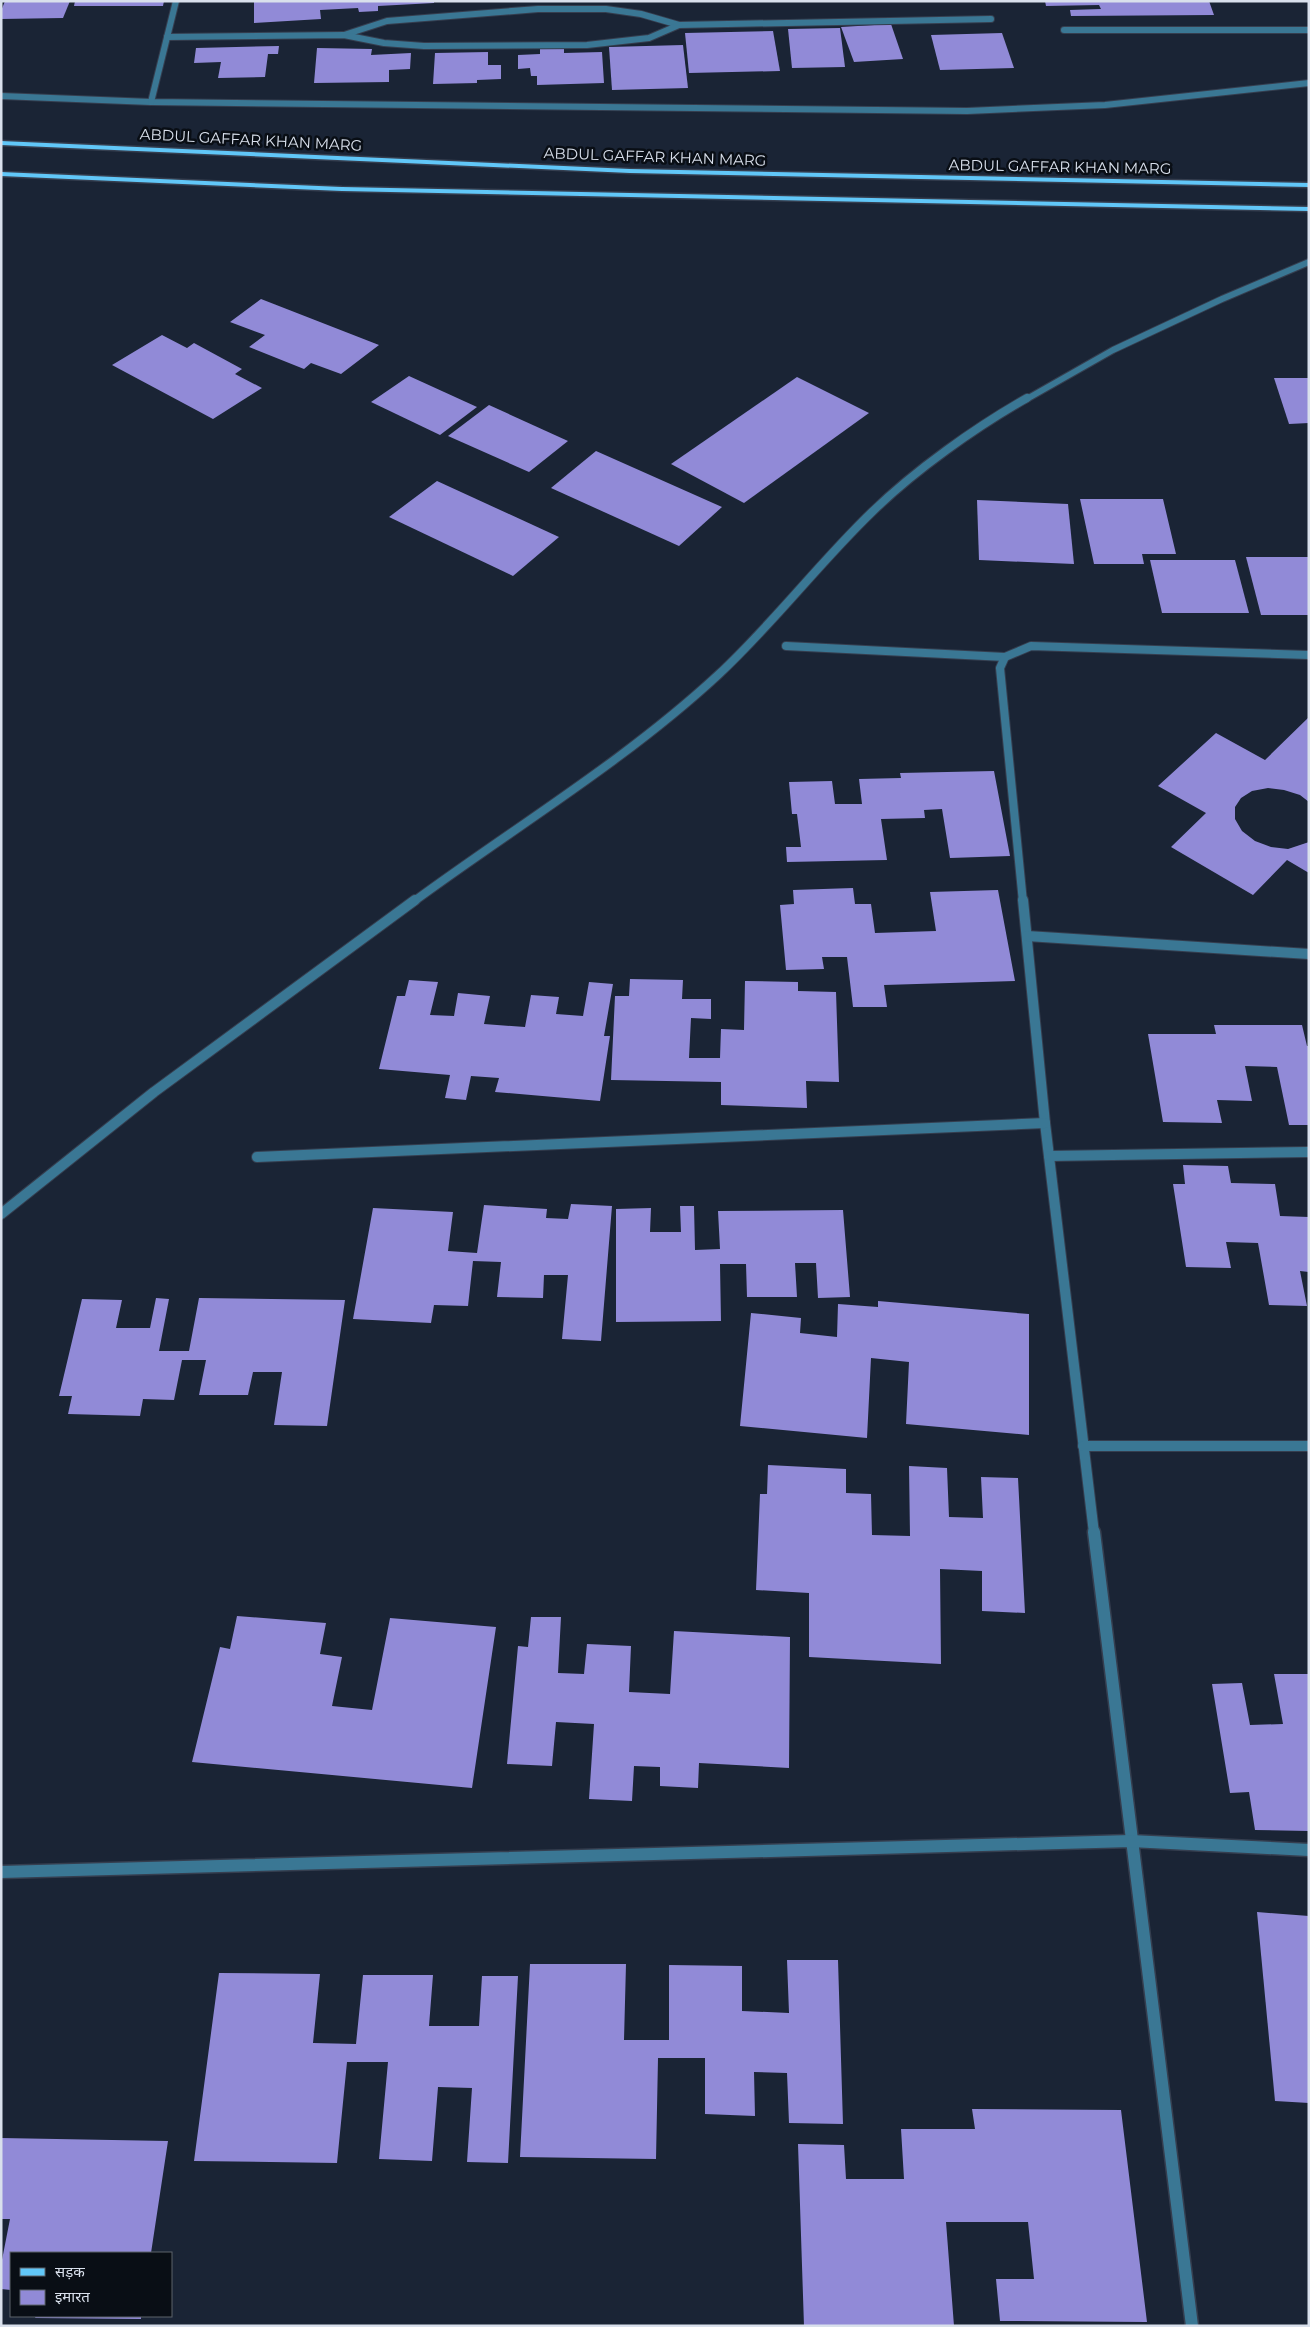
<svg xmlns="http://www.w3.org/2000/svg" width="1310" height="2327" font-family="Montserrat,'Noto Sans Devanagari',sans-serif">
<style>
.building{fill:#918ad7}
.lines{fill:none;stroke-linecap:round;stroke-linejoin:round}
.service-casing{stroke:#353e4f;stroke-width:8}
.minor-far3-casing{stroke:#353e4f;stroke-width:8}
.minor-far2-casing{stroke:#353e4f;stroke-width:10}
.minor-far1-casing{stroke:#353e4f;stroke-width:12}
.minor-casing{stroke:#353e4f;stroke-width:15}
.primary-casing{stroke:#353e4f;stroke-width:3}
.service{stroke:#3a7794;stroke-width:6}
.minor-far3{stroke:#3a7794;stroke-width:6}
.minor-far2{stroke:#3a7794;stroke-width:8}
.minor-far1{stroke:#3a7794;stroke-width:10}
.minor{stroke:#3a7794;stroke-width:12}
.primary{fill:#61c7f8;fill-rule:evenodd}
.labels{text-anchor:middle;stroke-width:5;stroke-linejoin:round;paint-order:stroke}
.far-street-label{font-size:15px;fill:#d9e0ec;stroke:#090e15}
</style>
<rect width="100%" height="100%" fill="#1a2435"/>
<g class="building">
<polygon points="5,1 70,1 63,18 1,19 1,11"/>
<polygon points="75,1 164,1 163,6 74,6"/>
<polygon points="254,1 434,1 434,3 378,6 378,11 359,12 358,8 320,10 321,19 254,23"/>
<polygon points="1045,1 1209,1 1214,15 1071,16 1070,10 1101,9 1099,5 1046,6"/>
<polygon points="891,24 903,59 854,62 841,27"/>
<polygon points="840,28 845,67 792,68 788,29"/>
<polygon points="773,31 780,71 689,73 685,33"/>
<polygon points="1002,33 1014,68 940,70 931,35"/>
<polygon points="683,45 688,88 612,90 609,47"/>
<polygon points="279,46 278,54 268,54 265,77 218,78 221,62 194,63 196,48"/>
<polygon points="564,47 564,53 602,52 604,83 537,85 537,76 531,76 530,68 518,69 518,55 540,54 540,48"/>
<polygon points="317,48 372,49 371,55 411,53 410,69 389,70 389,82 314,83"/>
<polygon points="488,52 488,65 501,65 501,79 477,80 477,83 433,84 435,53"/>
<polygon points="261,299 379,345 341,374 311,363 304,369 249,347 265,335 230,322"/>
<polygon points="162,335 187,348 194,343 242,369 235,374 262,388 213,419 112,365"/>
<polygon points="409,376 477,407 440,435 371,402"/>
<polygon points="797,377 869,413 744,503 671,464"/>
<polygon points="1274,378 1309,378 1309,423 1289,424"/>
<polygon points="489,405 568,441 529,472 448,436"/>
<polygon points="596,451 722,507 679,546 551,488"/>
<polygon points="437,481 559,537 513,576 389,517"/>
<polygon points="1080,499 1163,499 1176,554 1142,554 1144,564 1094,564"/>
<polygon points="977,500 1068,504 1074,564 979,560"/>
<polygon points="1246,557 1309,557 1309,615 1261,615"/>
<polygon points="1150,560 1235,560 1249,613 1162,613"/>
<polygon points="1309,717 1309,802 1300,795 1284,790 1268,788 1252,791 1241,798 1235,807 1235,819 1242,831 1255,841 1271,847 1288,849 1309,842 1309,873 1287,860 1253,895 1171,847 1206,813 1158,786 1216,733 1265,760"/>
<polygon points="994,771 1010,856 950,858 942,809 924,810 925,818 881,819 887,860 787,862 786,847 801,847 797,814 792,814 789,782 832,781 835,804 862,804 859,779 901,778 900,773"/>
<polygon points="853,888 855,904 871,904 875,933 936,931 930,892 998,890 1015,981 884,985 887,1007 853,1007 847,957 822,957 824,969 786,970 780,905 794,904 793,890"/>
<polygon points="630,979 683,980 682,999 711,999 711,1019 691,1018 689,1058 720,1058 721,1029 744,1030 745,981 798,982 798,991 836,992 839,1082 806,1081 807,1108 721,1105 721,1082 611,1080 615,996 629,996"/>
<polygon points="409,980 438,982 430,1015 454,1016 458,993 490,996 484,1024 525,1027 531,995 559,997 556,1014 583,1016 589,982 613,984 604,1036 610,1036 600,1101 495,1092 499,1078 471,1076 466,1100 445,1098 450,1075 379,1069 397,996 405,996"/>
<polygon points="1214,1025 1302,1025 1307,1046 1309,1046 1309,1125 1289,1125 1277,1067 1245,1066 1252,1101 1217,1100 1222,1123 1163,1122 1148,1034 1216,1034"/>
<polygon points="1183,1165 1228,1166 1231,1183 1275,1184 1280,1216 1309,1217 1309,1272 1300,1271 1307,1306 1269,1305 1258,1243 1226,1242 1231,1268 1186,1267 1173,1184 1185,1184"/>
<polygon points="571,1204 612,1206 601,1341 562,1339 568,1275 544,1275 543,1298 497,1297 501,1262 473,1261 468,1306 434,1305 431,1323 353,1319 373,1208 453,1212 448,1251 477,1253 484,1205 547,1209 546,1218 568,1219"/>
<polygon points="680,1206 694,1206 695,1250 720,1249 718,1211 843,1210 850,1297 818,1298 816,1263 795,1263 797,1297 747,1297 746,1264 720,1264 721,1321 616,1322 616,1209 651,1208 650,1232 681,1232"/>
<polygon points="156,1298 169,1299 159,1351 189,1351 199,1298 345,1300 327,1426 274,1425 282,1372 253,1372 248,1395 199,1395 206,1360 182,1360 174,1400 143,1399 140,1416 68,1414 72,1396 59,1396 82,1299 122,1300 116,1328 150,1328"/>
<polygon points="878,1301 1029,1314 1029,1435 906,1424 909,1362 871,1358 867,1438 740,1426 751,1313 801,1318 800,1333 837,1337 838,1304 878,1307"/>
<polygon points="768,1465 846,1469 846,1493 871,1494 872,1535 910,1536 909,1466 947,1468 949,1517 983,1518 981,1477 1018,1478 1025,1613 982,1611 982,1571 940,1569 941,1664 809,1657 809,1593 756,1590 760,1494 767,1494"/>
<polygon points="237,1616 326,1623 320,1654 342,1657 332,1706 372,1710 390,1618 496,1627 472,1788 192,1762 220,1647 230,1649"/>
<polygon points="531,1617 561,1617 558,1673 584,1674 587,1644 631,1646 629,1692 670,1694 674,1631 790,1637 789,1768 699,1763 698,1788 660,1786 660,1767 634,1766 632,1801 589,1799 594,1724 556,1722 552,1766 507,1764 518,1646 528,1647"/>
<polygon points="1274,1674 1309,1674 1309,1831 1255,1830 1249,1792 1230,1793 1212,1684 1242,1683 1250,1725 1283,1724"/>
<polygon points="1257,1912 1309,1916 1309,2103 1275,2101"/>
<polygon points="787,1960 838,1960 843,2124 789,2123 787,2073 754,2072 755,2116 705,2114 705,2058 658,2058 656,2159 520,2157 530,1964 626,1964 624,2040 669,2040 669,1965 742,1966 742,2011 789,2013"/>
<polygon points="219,1973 320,1974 313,2043 356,2044 363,1975 433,1975 429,2026 479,2026 482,1976 518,1976 508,2163 467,2162 472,2088 438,2087 432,2161 379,2159 388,2062 347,2062 337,2163 194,2161"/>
<polygon points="972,2109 1121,2110 1147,2322 1000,2321 996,2279 1034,2279 1028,2222 946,2222 954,2326 804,2326 798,2144 844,2145 846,2179 904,2179 901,2129 975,2129"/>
<polygon points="1,2138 168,2141 151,2253 11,2253 11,2290 1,2289 1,2265 10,2219 1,2219"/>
<polygon points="36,2316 141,2316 141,2319 35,2318"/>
</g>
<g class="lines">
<defs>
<polyline id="service" points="1064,30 1309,30"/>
<g id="minor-far3">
<polyline points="344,35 387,21 538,9 606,9 641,14 679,25 991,19"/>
<polyline points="167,37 344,35 384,43 424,46 587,45 649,38 679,25"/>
<polyline points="1,96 151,102 967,111 1105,105 1309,83"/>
<polyline points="151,102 176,1"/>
<polyline points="1025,400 1113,350 1222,299 1309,262"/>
</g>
<g id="minor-far2">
<polyline points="786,646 1005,657"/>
<path d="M 413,902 C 515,827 625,761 718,675 C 773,624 819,563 872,512 C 915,470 976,427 1027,398"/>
<polyline points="1023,902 1000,668 1005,657 1031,646 1309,655"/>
</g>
<g id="minor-far1">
<polyline points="1023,900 1045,1123 1094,1533"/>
<polyline points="1027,936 1309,954"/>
<polyline points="1049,1156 1309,1152"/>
<polyline points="257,1157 1045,1123"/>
<polyline points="1,1214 154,1092 415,900"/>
<polyline points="1083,1446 1309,1446"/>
</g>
<g id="minor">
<polyline points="1094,1532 1192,2326"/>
<polyline points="1,1872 1131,1841 1309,1850"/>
</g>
<g id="primary">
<polygon points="1,141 630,169 1309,183 1309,187 630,173 1,145"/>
<polygon points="1,172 342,187 1309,207 1309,211 342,191 1,176"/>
</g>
</defs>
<use href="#service" class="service-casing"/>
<use href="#minor-far3" class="minor-far3-casing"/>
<use href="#minor-far2" class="minor-far2-casing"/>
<use href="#minor-far1" class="minor-far1-casing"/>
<use href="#minor" class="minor-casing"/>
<use href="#primary" class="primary-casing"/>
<use href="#service" class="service"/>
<use href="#minor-far3" class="minor-far3"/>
<use href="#minor-far2" class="minor-far2"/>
<use href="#minor-far1" class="minor-far1"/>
<use href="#minor" class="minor"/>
<use href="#primary" class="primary"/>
</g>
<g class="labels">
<g class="far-street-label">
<text transform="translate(251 140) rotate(3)" y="5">ABDUL GAFFAR KHAN MARG</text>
<text transform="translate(655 157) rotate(2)" y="5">ABDUL GAFFAR KHAN MARG</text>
<text transform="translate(1060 167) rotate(1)" y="5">ABDUL GAFFAR KHAN MARG</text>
</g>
</g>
<rect width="1310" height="2327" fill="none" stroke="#d9e0ec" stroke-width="5"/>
<rect x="10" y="2252" width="162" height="65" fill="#090e15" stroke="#5c626b"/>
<rect x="20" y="2268" width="25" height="8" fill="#61c7f8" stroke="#5c626b"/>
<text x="55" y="2277" font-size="15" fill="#d9e0ec">सड़क</text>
<rect x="20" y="2290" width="25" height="15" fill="#918ad7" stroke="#5c626b"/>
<text x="55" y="2302" font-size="15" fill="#d9e0ec">इमारत</text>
</svg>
